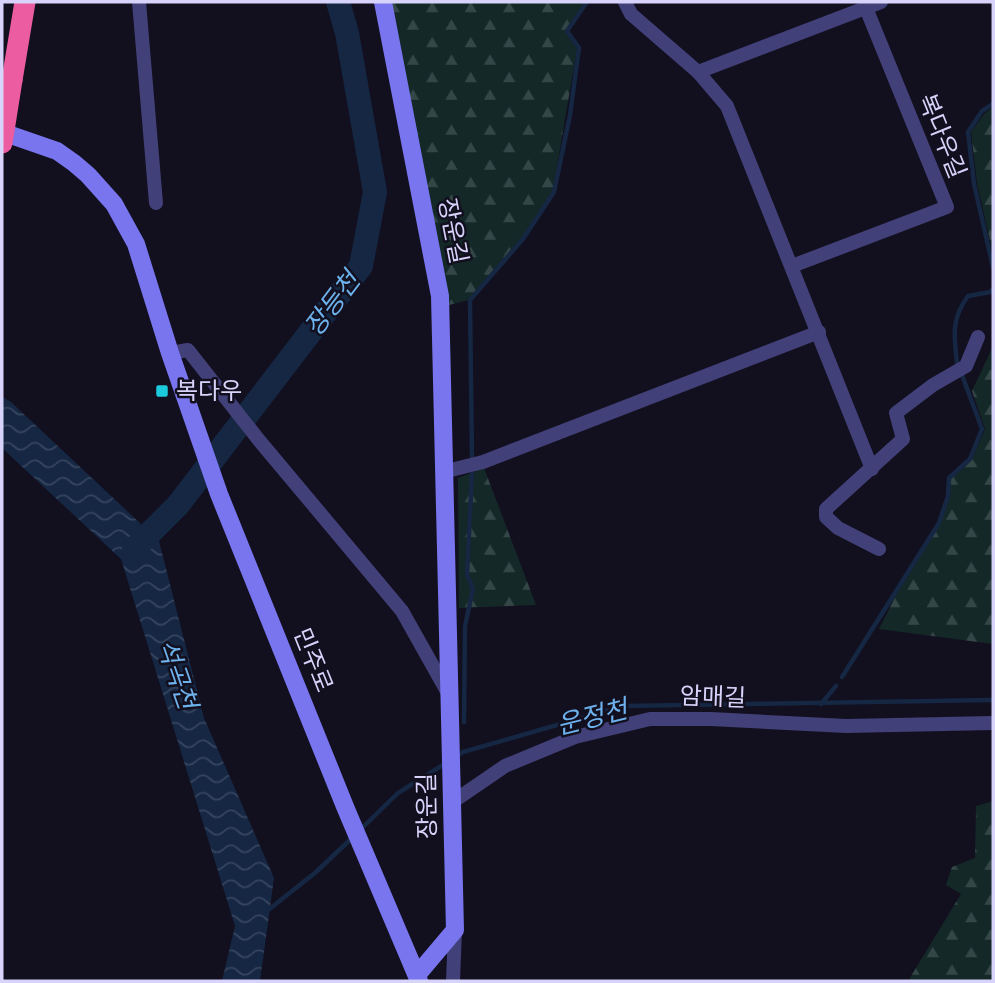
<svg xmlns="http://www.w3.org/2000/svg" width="995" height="983" font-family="'Space Grotesk','Noto Sans KR',sans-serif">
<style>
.forest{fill:url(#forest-firs)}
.water{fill:url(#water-waves)}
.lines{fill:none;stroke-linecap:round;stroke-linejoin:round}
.stream{stroke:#152743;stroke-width:4.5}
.river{stroke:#152743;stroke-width:24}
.street{stroke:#424079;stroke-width:14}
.secondary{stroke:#7875ee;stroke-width:18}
.highway{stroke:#eb5ca1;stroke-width:21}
.highway-bridge{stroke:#eb5ca1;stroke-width:21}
.poi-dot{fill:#1bcbdd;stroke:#120f1f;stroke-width:2.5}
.labels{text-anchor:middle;stroke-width:5;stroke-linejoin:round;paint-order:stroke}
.street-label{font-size:24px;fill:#d7d3fa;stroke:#120f1f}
.poi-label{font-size:24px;fill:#d7d3fa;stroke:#120f1f;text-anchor:start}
.water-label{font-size:26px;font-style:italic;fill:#6db2ed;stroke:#120f1f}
</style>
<defs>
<pattern id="forest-firs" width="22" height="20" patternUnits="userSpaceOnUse" patternTransform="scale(1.75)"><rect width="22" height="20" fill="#132827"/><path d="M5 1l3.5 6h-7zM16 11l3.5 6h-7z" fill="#354647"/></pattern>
<pattern id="water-waves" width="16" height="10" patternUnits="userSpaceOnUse" patternTransform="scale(1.75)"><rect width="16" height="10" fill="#152743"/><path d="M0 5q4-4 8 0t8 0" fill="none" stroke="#36455f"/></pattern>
</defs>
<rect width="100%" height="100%" fill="#120f1f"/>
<g class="forest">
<polygon points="388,2 585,2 566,32 577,49 553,190 522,238 469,300 445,306"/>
<polygon points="993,107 993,254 977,183 971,132 984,114"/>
<path d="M 993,346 L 993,644 L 879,629 C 888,612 896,594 906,576 C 924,544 949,518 951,479 L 972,460 L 985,429 L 972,391 Z"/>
<polygon points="484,468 536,605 459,608 458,478"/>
<polygon points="993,801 993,981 908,981 961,894 946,885 952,867 975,858 976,806"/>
</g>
<polygon class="water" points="2,397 11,402 159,541 204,718 274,878 260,981 222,981 235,926 121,559 2,448"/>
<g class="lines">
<g class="stream">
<polyline points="993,104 982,111 968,132 974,184 993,267"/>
<path d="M 957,363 C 954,336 951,319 968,296 L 990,292 L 993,289"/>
<polyline points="472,458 470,300 523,239 554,192 570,115 579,48 567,31 587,2"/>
<polyline points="842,677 939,523 948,496 949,478 970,459 982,429 962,375"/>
<polyline points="821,704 836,686"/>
<polyline points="464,722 465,626 473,589 467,574 472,474"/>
<polyline points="456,757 463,752 623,706 993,700"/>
<polyline points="359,831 398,793 446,763"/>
<polyline points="267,911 316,872 353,837"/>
</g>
<polyline class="river" points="134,549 178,505 361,266 375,192 347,33 338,2"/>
<g class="street">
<polyline points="139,2 156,203"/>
<polyline points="625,2 631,14 698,72 727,106 872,469"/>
<polyline points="698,72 881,2"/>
<polyline points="792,266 947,207 866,8"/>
<polyline points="170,353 188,350 258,439 402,611 448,693"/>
<polyline points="443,472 483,462 819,332"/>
<polyline points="879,549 838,528 826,517 826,509 903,439 896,413 933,385 966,366 978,337"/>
<polyline points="451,803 505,766 575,737 650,719 711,719 846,726 993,723"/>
<polyline points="453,981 455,930"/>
</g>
<g class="secondary">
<polyline points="383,2 440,296 455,930 417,975"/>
<polyline points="2,132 57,151 74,163 88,175 114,204 136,244 170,353 219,494 346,809 419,981"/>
</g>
<polyline class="highway" points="12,80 25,2"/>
<polyline class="highway-bridge" points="2,143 12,80"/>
</g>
<rect class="poi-dot" x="155" y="384" width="14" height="14" rx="3.5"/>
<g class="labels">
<g class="street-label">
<text transform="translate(942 136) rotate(68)" y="8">복다우길</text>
<text transform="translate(453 231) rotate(79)" y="8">장운길</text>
<text transform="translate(313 660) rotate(68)" y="8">민주로</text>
<text transform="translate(713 697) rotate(2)" y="8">암매길</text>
<text transform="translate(427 806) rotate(-91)" y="8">장운길</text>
</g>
<g class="poi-label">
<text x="176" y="399">복다우</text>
</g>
<g class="water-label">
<text transform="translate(332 304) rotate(-53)" y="9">장등천</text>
<text transform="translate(177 674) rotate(71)" y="9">석곡천</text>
<text transform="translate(592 717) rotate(-14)" y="9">운정천</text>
</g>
</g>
<rect width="995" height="983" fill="none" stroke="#d7d3fa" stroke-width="7"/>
</svg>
